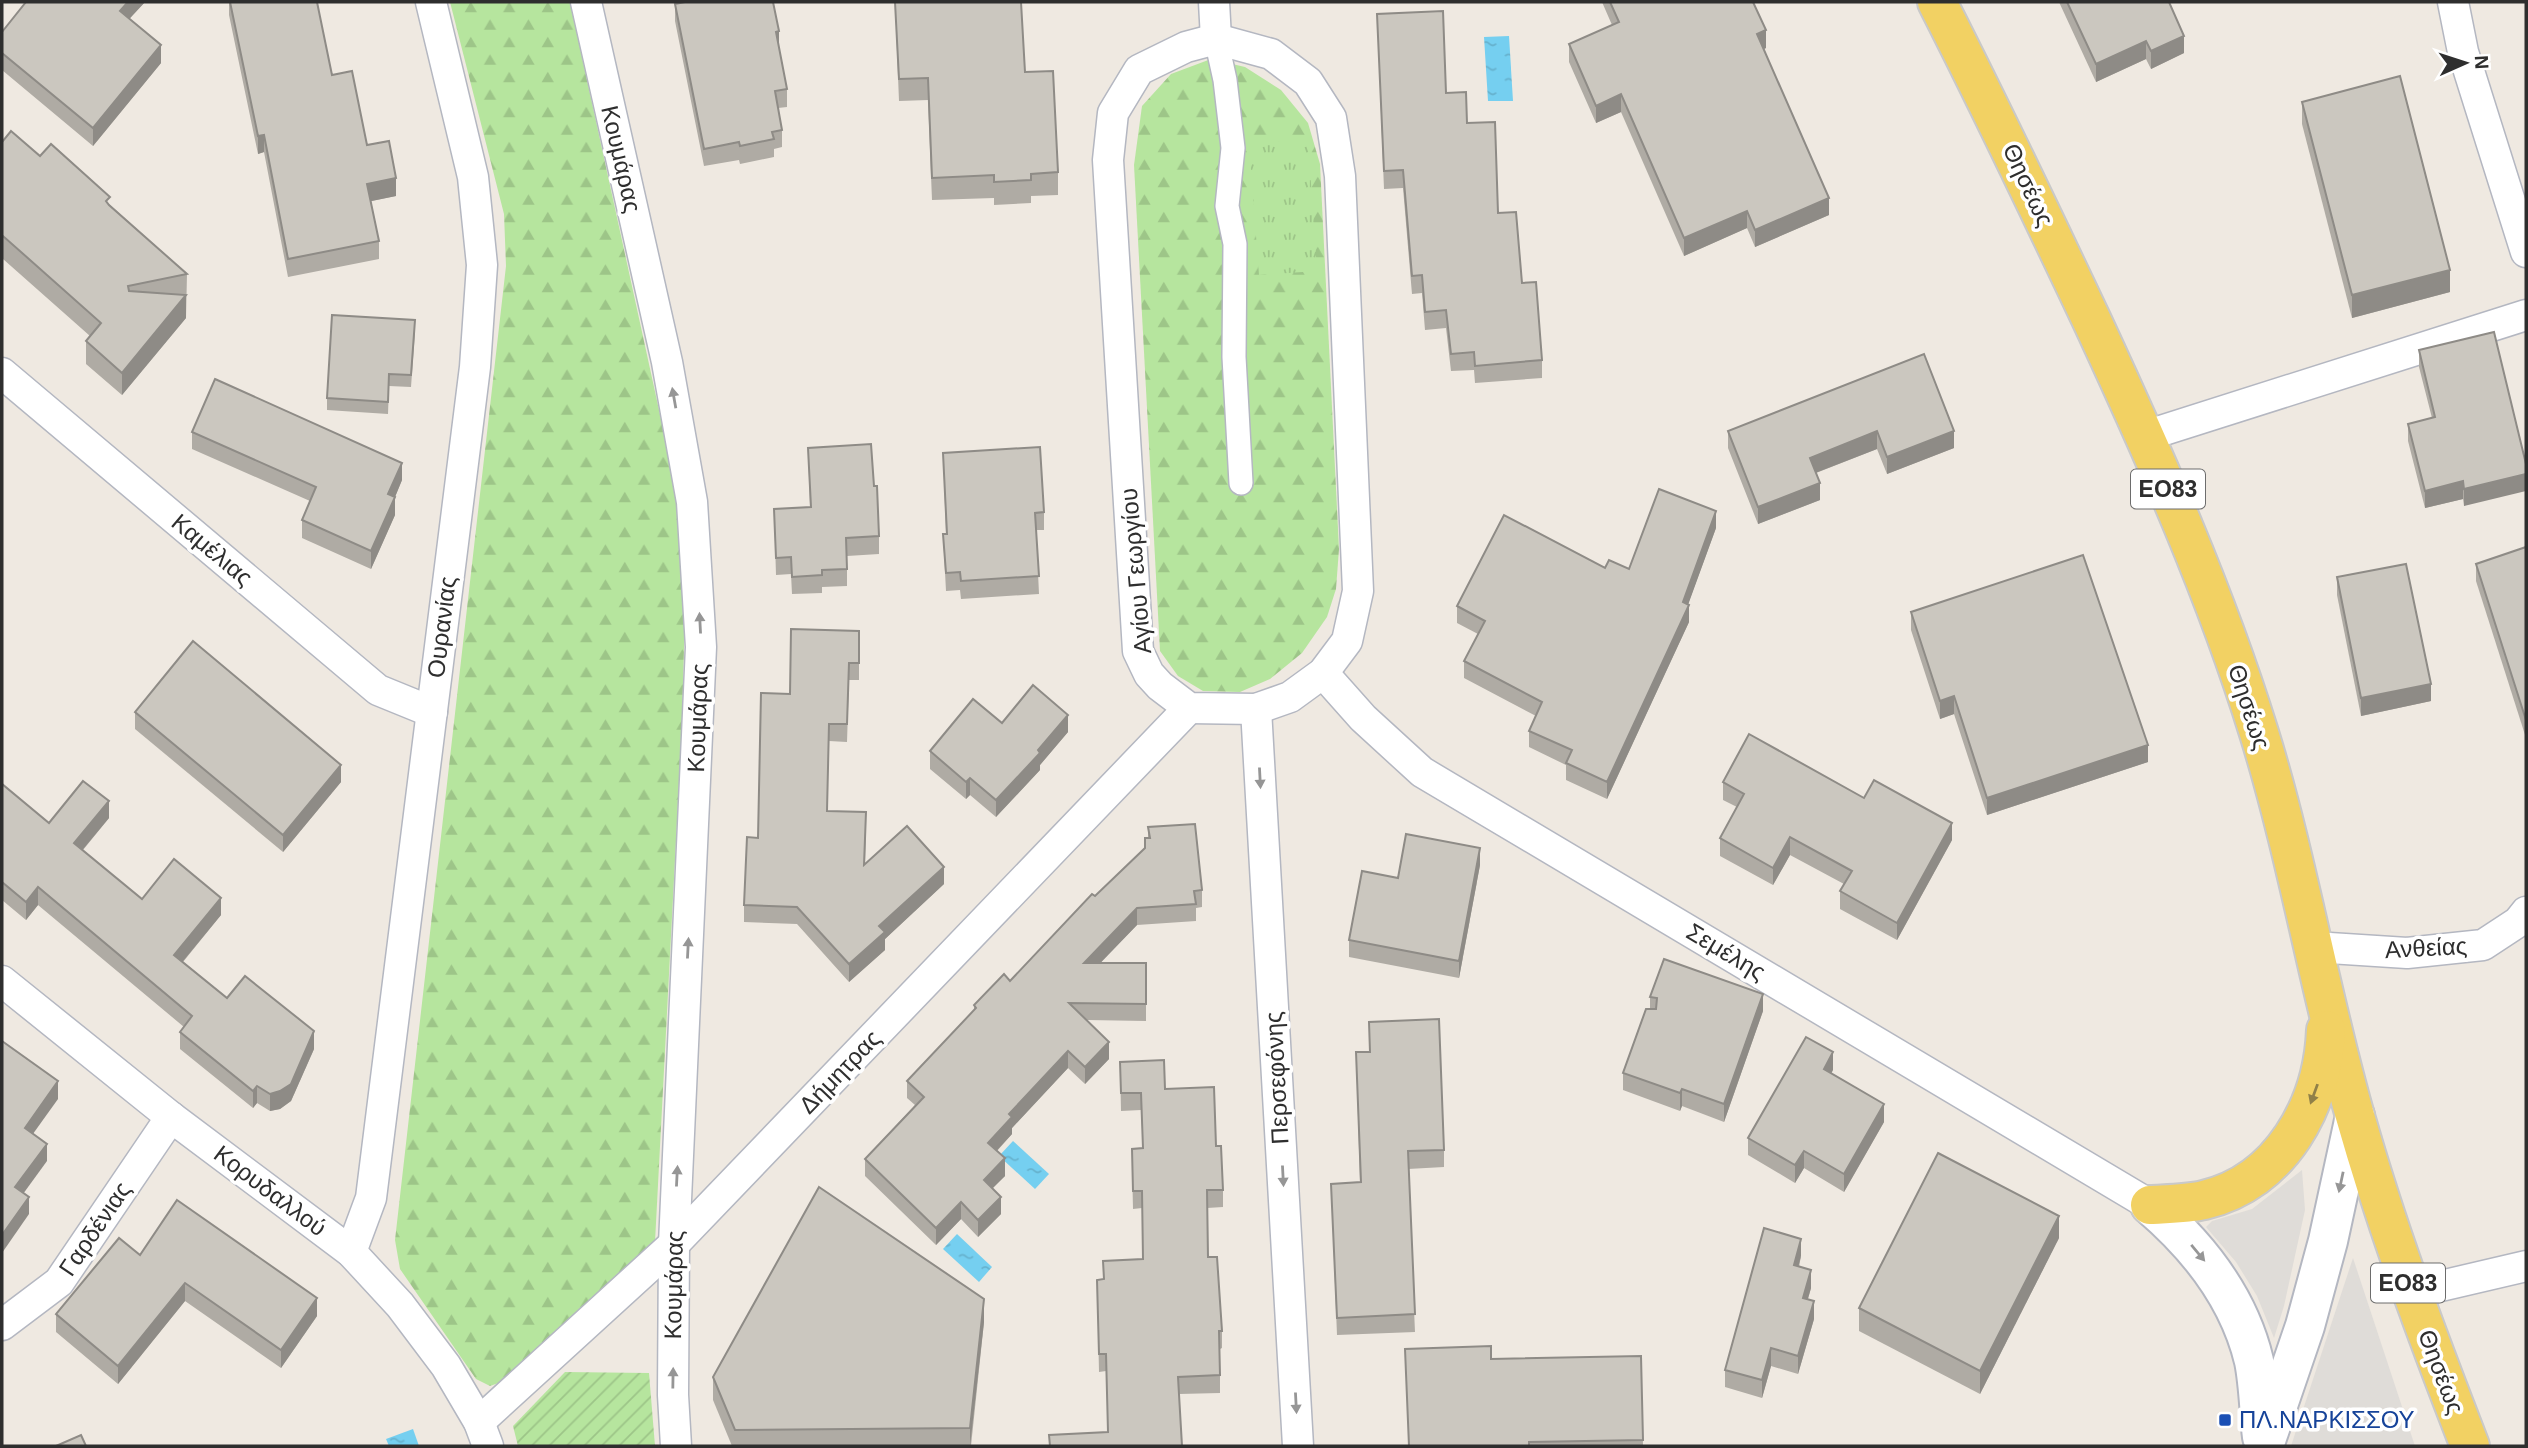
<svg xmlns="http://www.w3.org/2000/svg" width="2528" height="1448" font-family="Helvetica,sans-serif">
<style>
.forest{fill:url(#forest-firs)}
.park{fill:url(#park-tufts)}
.garden{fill:url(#garden-furrows)}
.plaza{fill:#dfdcd8}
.water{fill:url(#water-ripples)}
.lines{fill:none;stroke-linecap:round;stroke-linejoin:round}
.pedestrian-casing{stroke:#b4b7c1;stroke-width:26}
.minor-casing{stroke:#b4b7c1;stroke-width:33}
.secondary-casing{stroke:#b4b7c1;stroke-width:42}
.primary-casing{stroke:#c9c9c9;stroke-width:42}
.pedestrian{stroke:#fff;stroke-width:23}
.minor{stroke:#fff;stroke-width:30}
.secondary{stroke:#fff;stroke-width:38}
.primary{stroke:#f2d163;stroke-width:38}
.wall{fill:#afaba4}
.shaded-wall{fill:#8e8b86}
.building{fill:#cbc7bf;stroke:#8e8b86;stroke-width:2}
.oneway{fill:#969696}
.oneway2{fill:#908048}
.transit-dot{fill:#1a4fb4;stroke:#fff;stroke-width:2.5}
.labels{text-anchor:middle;stroke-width:7;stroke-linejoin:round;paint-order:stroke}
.shield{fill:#fff;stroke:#6d6d6d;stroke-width:2}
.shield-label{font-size:23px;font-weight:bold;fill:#2e2e2e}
.street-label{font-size:24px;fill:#2e2e2e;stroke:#fff}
.transit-label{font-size:24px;fill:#164399;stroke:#fff;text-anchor:start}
</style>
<defs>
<pattern id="forest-firs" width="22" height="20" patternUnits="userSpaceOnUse" patternTransform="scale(1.75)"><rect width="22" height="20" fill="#b6e59e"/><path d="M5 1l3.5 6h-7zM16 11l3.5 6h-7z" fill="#9dc588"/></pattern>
<pattern id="park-tufts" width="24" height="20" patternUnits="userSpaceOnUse" patternTransform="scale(1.75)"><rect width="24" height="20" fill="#b6e59e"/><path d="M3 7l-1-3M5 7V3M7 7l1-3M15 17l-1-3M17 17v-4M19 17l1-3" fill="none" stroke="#9dc588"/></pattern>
<pattern id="garden-furrows" width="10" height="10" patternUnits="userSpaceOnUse" patternTransform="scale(1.75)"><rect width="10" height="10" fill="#b6e59e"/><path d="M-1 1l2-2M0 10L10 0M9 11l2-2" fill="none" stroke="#9dc588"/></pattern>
<pattern id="water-ripples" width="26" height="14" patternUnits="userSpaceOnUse" patternTransform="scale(1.75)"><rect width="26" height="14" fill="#75cff0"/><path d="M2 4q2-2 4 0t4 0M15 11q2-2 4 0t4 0" fill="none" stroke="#66b2ce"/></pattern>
</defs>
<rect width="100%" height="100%" fill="#efe9e1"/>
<g class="forest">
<polygon points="450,2 570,2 678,497 686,569 682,726 655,1242 504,1381 490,1386 476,1379 400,1269 395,1240 506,266 504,214"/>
<polygon points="1211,59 1245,67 1281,90 1308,123 1320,164 1339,549 1336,589 1327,617 1302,653 1270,679 1240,692 1203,691 1178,676 1160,651 1134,165 1142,106 1171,74"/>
</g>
<polygon class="park" points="1308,140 1317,271 1259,275 1249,144"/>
<polygon class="garden" points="565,1372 649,1373 655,1446 518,1446 513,1426"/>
<g class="plaza">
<polygon points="2302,1170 2305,1210 2284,1306 2274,1338 2257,1296 2236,1262 2206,1227 2212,1221 2252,1209"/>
<polygon points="2353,1258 2415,1446 2291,1446"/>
</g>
<g class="water">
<polygon points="1509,36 1513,101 1488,101 1484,37"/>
<polygon points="1013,1141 1049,1174 1035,1189 999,1156"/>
<polygon points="957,1234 992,1267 979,1282 943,1249"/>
<polygon points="413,1429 419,1446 389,1446 386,1439"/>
</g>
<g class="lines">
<defs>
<polyline id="pedestrian" points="1216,39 1225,80 1233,148 1227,206 1235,244 1234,357 1241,483"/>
<g id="minor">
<polyline points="586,2 667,362 692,502 701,647 674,1244 673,1395 676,1446"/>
<polyline points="1214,2 1216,39"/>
<polyline points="2453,2 2463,52 2526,252"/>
<polygon points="1216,39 1271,54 1308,82 1331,118 1340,176 1358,591 1347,641 1323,673 1290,697 1256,709 1189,708 1160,686 1149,674 1138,651 1108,160 1113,113 1139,70 1186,47"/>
<polyline points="2,373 378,690 432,712"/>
<polyline points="2145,436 2526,315"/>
<polyline points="1323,673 1363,718 1422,772 2150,1205"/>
<polyline points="1256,709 1298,1446"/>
<polyline points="2314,947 2407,953 2483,945 2518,922 2526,912"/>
<polyline points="2,981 171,1117 351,1252 400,1305 446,1366 479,1422 488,1446"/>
<polyline points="351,1252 371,1198 475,367 482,265 473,177 431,2"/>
<polyline points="2411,1293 2526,1266"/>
<polyline points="2,1325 59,1282 171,1117"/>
<polyline points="479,1422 674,1244 1189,708"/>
</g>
<g id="secondary">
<path d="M 2150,1205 C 2199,1247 2239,1298 2254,1361 C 2259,1386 2259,1413 2262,1437"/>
<polyline points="2264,1446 2305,1326 2328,1241 2355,1116"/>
</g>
<g id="primary">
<path d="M 1937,2 C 1991,108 2042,215 2093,323 C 2155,457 2215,591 2259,733 C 2298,859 2319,990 2355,1116 C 2387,1229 2428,1338 2470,1446"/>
<path d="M 2150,1205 C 2167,1204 2187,1204 2204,1200 C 2281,1182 2323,1105 2326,1030"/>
</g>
</defs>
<use href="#pedestrian" class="pedestrian-casing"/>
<use href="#minor" class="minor-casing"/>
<use href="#secondary" class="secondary-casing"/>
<use href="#primary" class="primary-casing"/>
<use href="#pedestrian" class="pedestrian"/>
<use href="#minor" class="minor"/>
<use href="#secondary" class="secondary"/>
<use href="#primary" class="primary"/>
</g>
<g class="wall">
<polygon points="26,2 145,2 129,19 161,63 93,146 2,70 2,32"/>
<polygon points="229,2 317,2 332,75 367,145 396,196 371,201 379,241 379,259 288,277 264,152 258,154 229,15"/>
<polygon points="895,2 1025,72 1058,172 1058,195 1031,196 1031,203 994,205 994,198 932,200 928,100 899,101"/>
<polygon points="1602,2 1753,2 1766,48 1764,49 1829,215 1755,247 1747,228 1684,256 1621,112 1596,123 1569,62 1569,44 1612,25"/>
<polygon points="2059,2 2169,2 2184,53 2151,69 2146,59 2096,82"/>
<polygon points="675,4 779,48 787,89 787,107 778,108 782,130 782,147 774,149 774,157 740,164 739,160 704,166 675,21"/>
<polygon points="1377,14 1446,93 1467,123 1522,283 1542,360 1542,378 1475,383 1474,370 1451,371 1446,328 1425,330 1422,293 1412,294 1403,188 1384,189"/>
<polygon points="2302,102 2450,292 2352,318 2302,124"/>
<polygon points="2,142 40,156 110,205 187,274 186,318 122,395 86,364 86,341 90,336 3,259"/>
<polygon points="415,332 411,387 389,386 388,414 327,410 327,398"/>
<polygon points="2419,350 2526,464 2464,506 2463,499 2425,508 2408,441 2408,424 2432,418 2419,367"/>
<polygon points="1924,354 1954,448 1887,474 1877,449 1816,473 1820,500 1758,524 1728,448 1728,431"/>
<polygon points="192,432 402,480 395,497 395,515 371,569 302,538 302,520 310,501 192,449"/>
<polygon points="808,448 874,486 879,536 879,554 847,556 847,586 822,587 822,593 792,594 791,574 776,575 774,509 810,507"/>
<polygon points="943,453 1044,512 1044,530 1036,530 1039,594 961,599 960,590 946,591 943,534 946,534"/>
<polygon points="1716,528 1688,604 1689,622 1607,799 1566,780 1566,765 1529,747 1529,731 1536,716 1464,678 1464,661 1478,634 1457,623 1457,606 1605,568 1629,569"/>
<polygon points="2526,547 2526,738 2476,581 2476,564"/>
<polygon points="2337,577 2431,701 2361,716 2337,595"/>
<polygon points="1911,612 2148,762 1987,815 1954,714 1940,719 1911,630"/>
<polygon points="859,631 859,680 849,680 847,742 829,741 827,811 866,830 865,865 944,884 885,939 885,950 849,982 797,924 744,922 744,905 790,694"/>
<polygon points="135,712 341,782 283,852 135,729"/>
<polygon points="1002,723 1068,732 1040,765 1040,770 996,817 970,795 966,799 930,769 930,751"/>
<polygon points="1723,782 1864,798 1952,840 1897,940 1840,909 1840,891 1844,884 1790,855 1773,885 1720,856 1720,838 1737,807 1723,800"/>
<polygon points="2,784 49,823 109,818 83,850 142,899 221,915 183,962 227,998 314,1049 291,1101 280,1109 270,1111 257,1103 253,1108 180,1049 180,1032 184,1027 38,905 26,920 2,900"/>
<polygon points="1148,827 1202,890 1202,907 1196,908 1196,921 1137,925 1100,963 1146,963 1146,1021 1087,1020 1109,1059 1085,1084 1068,1068 1012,1128 1012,1134 997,1151 1005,1176 992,1188 1001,1214 978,1237 961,1219 936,1245 865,1176 865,1159 915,1105 907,1098 907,1081 974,1010 974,1005 1010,981 1145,848 1148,838"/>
<polygon points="1480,865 1459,978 1349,957 1349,940 1398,878"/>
<polygon points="1650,997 1763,1011 1724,1122 1682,1106 1680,1111 1623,1090 1623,1073 1650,1009"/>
<polygon points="1356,1052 1444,1150 1444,1167 1408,1169 1415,1332 1337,1335 1331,1184 1360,1183"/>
<polygon points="1120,1062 1165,1089 1216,1146 1223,1190 1223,1207 1207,1208 1208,1257 1222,1331 1222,1348 1220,1349 1220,1393 1179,1394 1182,1446 1049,1446 1049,1435 1108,1432 1106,1371 1099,1372 1097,1280 1103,1279 1103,1261 1143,1259 1142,1208 1133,1209 1132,1166 1132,1149 1143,1148 1141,1110 1121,1111"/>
<polygon points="1833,1070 1831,1073 1884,1122 1844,1192 1804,1168 1795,1183 1748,1155 1748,1138"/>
<polygon points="2059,1238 1980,1394 1859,1331 1859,1308"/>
<polygon points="140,1255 317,1316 281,1368 185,1301 118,1384 56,1332 56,1314"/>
<polygon points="1801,1256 1799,1267 1811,1288 1808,1299 1814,1319 1798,1374 1771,1366 1762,1398 1725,1387 1725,1370"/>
<polygon points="984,1322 971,1446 732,1446 713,1400 713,1377"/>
<polygon points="1405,1349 1491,1359 1641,1356 1643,1446 1409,1446"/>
</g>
<g class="shaded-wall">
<polygon points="128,2 145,2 120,29 120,11"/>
<polygon points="1766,30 1766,48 1757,52 1757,34"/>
<polygon points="779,31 779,49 776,32"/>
<polygon points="2184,36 2184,53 2151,69 2151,51"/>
<polygon points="2146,41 2146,59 2096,82 2096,64"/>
<polygon points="161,45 161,63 93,146 93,128"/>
<polygon points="1621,94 1621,112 1596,123 1596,106"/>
<polygon points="264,135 264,152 258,154 258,136"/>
<polygon points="396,178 396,196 367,202 367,184"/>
<polygon points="1829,198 1829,215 1755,247 1755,230"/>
<polygon points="1747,211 1747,228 1684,256 1684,238"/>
<polygon points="3,236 3,259 2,261 2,238"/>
<polygon points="2450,270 2450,292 2352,318 2352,295"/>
<polygon points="186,295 186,318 122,395 122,373"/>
<polygon points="1877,431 1877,449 1810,475 1810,458"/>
<polygon points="1954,431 1954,448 1887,474 1887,457"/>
<polygon points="402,463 402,480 395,497 395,515 371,569 371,551 388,494"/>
<polygon points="2526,474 2526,491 2464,506 2464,489"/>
<polygon points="2463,481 2463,499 2425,508 2425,491"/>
<polygon points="1820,483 1820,500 1758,524 1758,507"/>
<polygon points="1716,511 1716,528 1684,616 1689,605 1689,622 1607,799 1607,782 1683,602"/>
<polygon points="2431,684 2431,701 2361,716 2361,698"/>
<polygon points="1954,696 1954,714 1940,719 1940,701"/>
<polygon points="1068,715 1068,732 1040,765 1040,770 996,817 996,800"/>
<polygon points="2148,745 2148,762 1987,815 1987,798"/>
<polygon points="341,765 341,782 283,852 283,835"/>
<polygon points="970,778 970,795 966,799 966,782"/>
<polygon points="109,801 109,818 74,860 74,843"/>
<polygon points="1952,823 1952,840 1897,940 1897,923"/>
<polygon points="1790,837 1790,855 1773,885 1773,868"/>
<polygon points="1480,848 1480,865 1459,978 1459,961"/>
<polygon points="944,867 944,884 885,939 885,950 849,982 849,964 879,926"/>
<polygon points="38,887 38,905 26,920 26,902"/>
<polygon points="221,898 221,915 174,972 174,955"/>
<polygon points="1137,908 1137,925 1084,980 1084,963"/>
<polygon points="1763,994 1763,1011 1724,1122 1724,1104"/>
<polygon points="314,1031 314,1049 291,1101 280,1109 270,1111 270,1094"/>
<polygon points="1109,1042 1109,1059 1085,1084 1085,1067"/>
<polygon points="1068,1051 1068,1068 1012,1128 1012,1134 988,1160 988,1143 1009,1114"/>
<polygon points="1833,1052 1833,1070 1824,1087 1824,1069"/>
<polygon points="58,1081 58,1099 25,1145 25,1128"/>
<polygon points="257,1086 257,1103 253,1108 253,1091"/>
<polygon points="1682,1089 1682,1106 1680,1111 1680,1093"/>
<polygon points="1884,1104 1884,1122 1844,1192 1844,1174"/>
<polygon points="47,1144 47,1161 15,1205 15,1187"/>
<polygon points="1804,1151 1804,1168 1795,1183 1795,1165"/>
<polygon points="1005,1158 1005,1176 984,1197 984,1180"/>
<polygon points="29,1197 29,1214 2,1253 2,1235"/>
<polygon points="1001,1197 1001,1214 978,1237 978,1220"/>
<polygon points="961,1202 961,1219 936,1245 936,1228"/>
<polygon points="2059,1216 2059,1238 1980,1394 1980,1371"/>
<polygon points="1801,1239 1801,1256 1794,1283 1794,1265"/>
<polygon points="1811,1270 1811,1288 1803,1315 1803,1298"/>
<polygon points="185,1283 185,1301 118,1384 118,1366"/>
<polygon points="317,1298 317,1316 281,1368 281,1350"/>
<polygon points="984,1299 984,1322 970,1446 970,1428"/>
<polygon points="1814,1301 1814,1319 1798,1374 1798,1356"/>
<polygon points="1771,1348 1771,1366 1762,1398 1762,1380"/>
</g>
<g class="building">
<polygon points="26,2 128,2 120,11 161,45 93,128 2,53 2,32"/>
<polygon points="230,2 317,2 332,75 352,71 367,145 389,141 396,178 367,184 379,241 288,259 264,135 258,136"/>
<polygon points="685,2 773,2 779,31 776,32 787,89 775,91 782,130 772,132 774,139 740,146 739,142 704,149 675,4"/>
<polygon points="895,2 1021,2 1025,72 1053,71 1058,172 1031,174 1031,180 994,182 994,175 932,178 928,78 899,79"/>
<polygon points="1610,2 1753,2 1766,30 1757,34 1829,198 1755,230 1747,211 1684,238 1621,94 1596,106 1569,44 1619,22"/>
<polygon points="2067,2 2169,2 2184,36 2151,51 2146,41 2096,64"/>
<polygon points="1443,11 1446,93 1466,92 1467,123 1495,122 1498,213 1516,212 1522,283 1536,282 1542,360 1475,366 1474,352 1451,354 1446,310 1425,312 1422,275 1412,276 1403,170 1384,171 1377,14"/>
<polygon points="2400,76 2450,270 2352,295 2302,102"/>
<polygon points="11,131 40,156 51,144 110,197 106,201 109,205 187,274 128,286 129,291 186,295 122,373 86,341 101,323 3,236 2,238 2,142"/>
<polygon points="332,315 415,320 411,375 389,374 388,402 327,398"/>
<polygon points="2494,332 2526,464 2526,474 2464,489 2463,481 2425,491 2408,424 2435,417 2419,350"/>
<polygon points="1924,354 1954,431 1887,457 1877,431 1810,458 1820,483 1758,507 1728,431"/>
<polygon points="215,379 402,463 388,494 395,497 371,551 302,520 316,487 192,432"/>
<polygon points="871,444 874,486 877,486 879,536 846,538 847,569 822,570 822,575 792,577 791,557 776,558 774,509 811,507 808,448"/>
<polygon points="1040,447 1044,512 1035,513 1039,576 961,581 960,572 946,573 943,534 947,534 943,453"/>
<polygon points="1659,489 1716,511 1683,602 1689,605 1607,782 1566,763 1572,750 1529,731 1542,702 1464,661 1485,621 1457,606 1504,515 1605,568 1609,560 1629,569"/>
<polygon points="2526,547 2526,720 2476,564"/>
<polygon points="2083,555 2148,745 1987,798 1954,696 1940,701 1911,612"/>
<polygon points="2406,564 2431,684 2361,698 2337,577"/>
<polygon points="791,629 859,631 859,663 849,663 847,724 829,724 827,811 866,812 864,865 907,826 944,867 879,926 885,932 849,964 797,907 744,905 747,837 758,838 761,693 790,694"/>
<polygon points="193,641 341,765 283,835 135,712"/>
<polygon points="1033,685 1068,715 1038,750 1040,753 996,800 970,778 966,782 930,751 973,699 1002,723"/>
<polygon points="1749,734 1864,798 1874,780 1952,823 1897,923 1840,891 1852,871 1790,837 1773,868 1720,838 1744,794 1723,782"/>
<polygon points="83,781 109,801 74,843 142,899 174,859 221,898 174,955 227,998 245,976 314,1031 291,1084 280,1091 270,1094 257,1086 253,1091 180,1032 192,1016 38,887 26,902 2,882 2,784 49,823"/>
<polygon points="1195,824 1202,890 1194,891 1196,904 1137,908 1084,963 1146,963 1146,1004 1069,1003 1109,1042 1085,1067 1068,1051 1009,1114 1012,1117 988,1143 1005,1158 984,1180 1001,1197 978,1220 961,1202 936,1228 865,1159 924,1097 907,1081 976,1008 974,1005 1004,974 1010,981 1092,894 1095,896 1145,848 1145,838 1150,838 1148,827"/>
<polygon points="1406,834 1480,848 1459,961 1349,940 1362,871 1398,878"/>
<polygon points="1664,959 1763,994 1724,1104 1682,1089 1680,1093 1623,1073 1646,1009 1656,1009 1657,998 1650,997"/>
<polygon points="1439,1019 1444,1150 1408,1151 1415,1314 1337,1318 1331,1184 1361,1182 1356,1052 1370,1052 1369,1022"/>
<polygon points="1806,1037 1833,1052 1824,1069 1884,1104 1844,1174 1804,1151 1795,1165 1748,1138"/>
<polygon points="2,1041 58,1081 25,1128 47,1144 15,1187 29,1197 2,1235"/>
<polygon points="1164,1060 1165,1089 1214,1087 1216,1146 1221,1146 1223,1190 1207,1190 1208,1257 1217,1257 1222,1331 1219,1331 1220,1375 1178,1377 1182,1446 1050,1446 1049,1435 1108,1432 1106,1354 1099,1354 1097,1280 1104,1279 1103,1261 1143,1259 1142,1191 1133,1191 1132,1149 1143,1148 1141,1093 1121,1093 1120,1062"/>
<polygon points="1938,1153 2059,1216 1980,1371 1859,1308"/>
<polygon points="819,1187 984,1299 970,1428 735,1430 713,1377"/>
<polygon points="177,1200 317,1298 281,1350 185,1283 118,1366 56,1314 119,1238 140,1255"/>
<polygon points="1764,1228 1801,1239 1794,1265 1811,1270 1803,1298 1814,1301 1798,1356 1771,1348 1762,1380 1725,1370"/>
<polygon points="1491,1346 1491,1359 1641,1356 1643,1440 1529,1442 1529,1446 1409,1446 1405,1349"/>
<polygon points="81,1435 86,1446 56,1446"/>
</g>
<defs><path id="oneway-solid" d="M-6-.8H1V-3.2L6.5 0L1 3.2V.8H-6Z" transform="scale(1.75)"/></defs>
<g class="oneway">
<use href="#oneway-solid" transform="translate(674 398) rotate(-100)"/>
<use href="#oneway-solid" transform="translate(700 623) rotate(-93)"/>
<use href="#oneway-solid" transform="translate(1260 778) rotate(87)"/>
<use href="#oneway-solid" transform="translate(688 948) rotate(-87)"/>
<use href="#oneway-solid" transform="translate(677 1176) rotate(-87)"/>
<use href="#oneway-solid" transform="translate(1283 1176) rotate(87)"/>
<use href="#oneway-solid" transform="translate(2341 1182) rotate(102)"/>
<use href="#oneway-solid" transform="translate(2198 1253) rotate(50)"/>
<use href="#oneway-solid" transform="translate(673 1378) rotate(-89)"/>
<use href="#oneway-solid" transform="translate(1296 1403) rotate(87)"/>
</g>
<use class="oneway2" href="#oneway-solid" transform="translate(2314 1094) rotate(110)"/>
<rect class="transit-dot" x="2218" y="1413" width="14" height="14" rx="3.5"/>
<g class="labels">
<g class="shield">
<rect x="2131" y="469.5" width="74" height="39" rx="5"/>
<rect x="2371" y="1263.5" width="74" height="39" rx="5"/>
</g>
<g class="shield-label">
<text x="2168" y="497">ΕΟ83</text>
<text x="2408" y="1291">ΕΟ83</text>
</g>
<g class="street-label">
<text transform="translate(621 159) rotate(77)" y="8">Κουμάρας</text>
<text transform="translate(2028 185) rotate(65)" y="8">Θησέως</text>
<text transform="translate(212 550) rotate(40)" y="8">Καμέλιας</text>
<text transform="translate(1136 571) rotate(-95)" y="8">Αγίου Γεωργίου</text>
<text transform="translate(442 627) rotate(-83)" y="8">Ουρανίας</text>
<text transform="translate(2249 707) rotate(72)" y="8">Θησέως</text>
<text transform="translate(698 718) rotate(-88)" y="8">Κουμάρας</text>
<text transform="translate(2426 948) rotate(-3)" y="8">Ανθείας</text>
<text transform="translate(1726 952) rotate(31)" y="8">Σεμέλης</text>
<text transform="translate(840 1072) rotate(-46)" y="8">Δήμητρας</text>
<text transform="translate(1277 1078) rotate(-93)" y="8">Περσεφόνης</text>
<text transform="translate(270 1191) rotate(37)" y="8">Κορυδαλλού</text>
<text transform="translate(95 1229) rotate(-56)" y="8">Γαρδένιας</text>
<text transform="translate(674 1285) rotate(-89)" y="8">Κουμάρας</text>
<text transform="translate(2441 1372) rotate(69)" y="8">Θησέως</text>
</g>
<g class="transit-label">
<text x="2239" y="1428">ΠΛ.ΝΑΡΚΙΣΣΟΥ</text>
</g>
</g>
<rect width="2528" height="1448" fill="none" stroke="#2e2e2e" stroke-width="7"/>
<g transform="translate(2465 63) rotate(87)" stroke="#ffffff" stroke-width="5" paint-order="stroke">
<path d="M0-5L12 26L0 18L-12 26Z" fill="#2e2e2e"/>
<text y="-10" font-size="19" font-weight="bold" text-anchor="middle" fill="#2e2e2e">N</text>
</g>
</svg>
